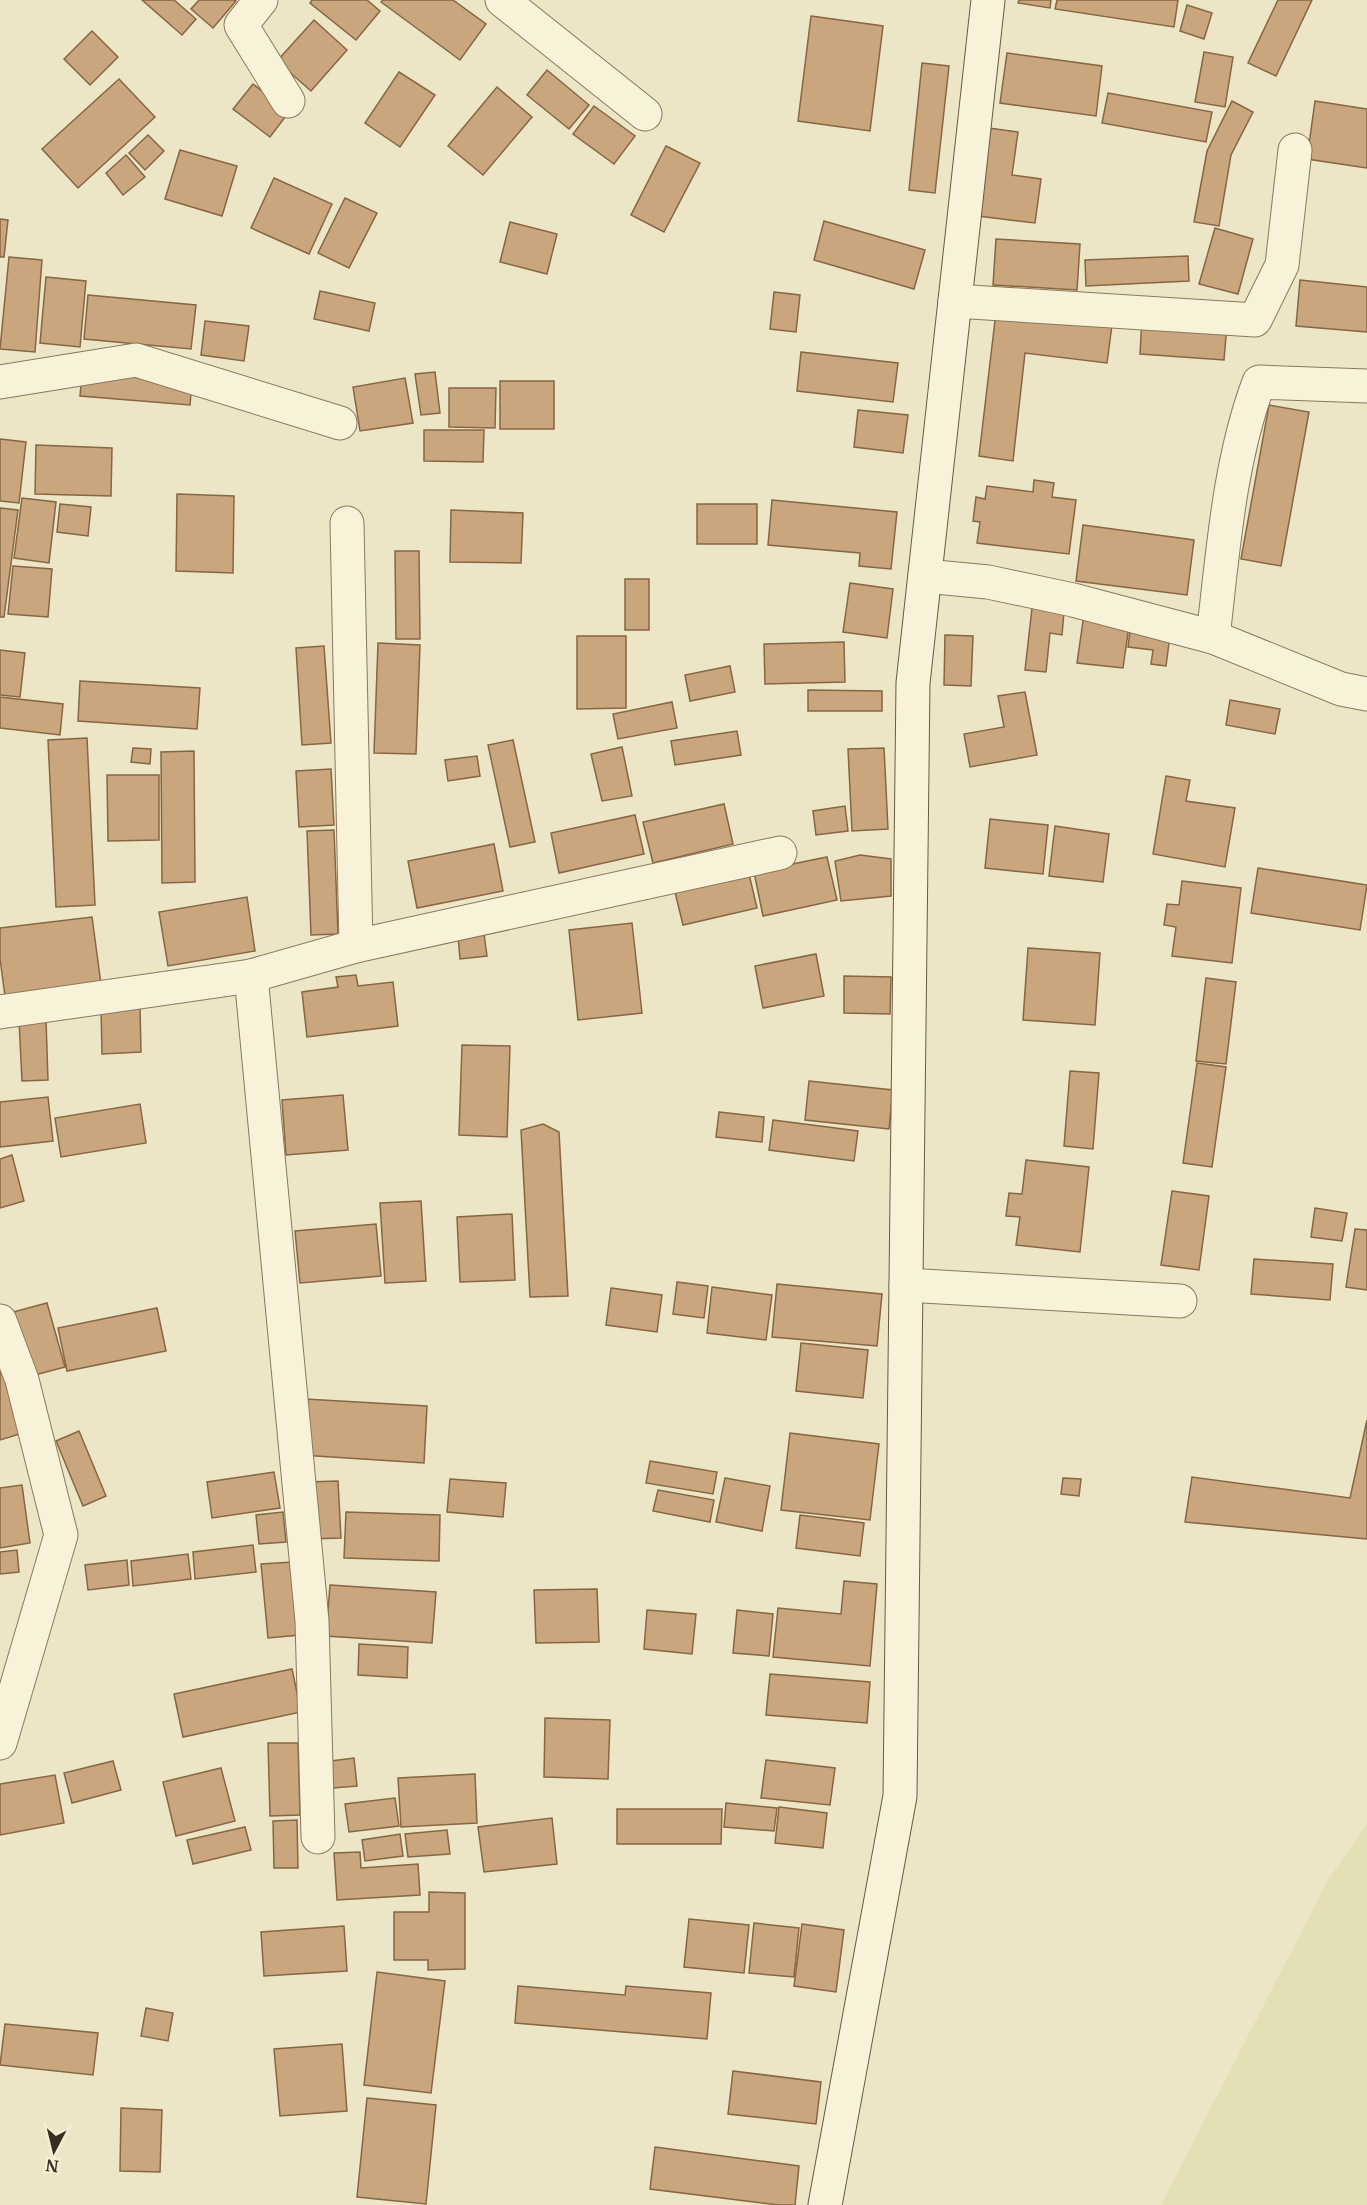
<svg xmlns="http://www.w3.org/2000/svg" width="1367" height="2205" font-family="Merriweather,serif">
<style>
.farmland{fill:#e2e0b4}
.building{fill:#caa67e;stroke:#866643;stroke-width:1.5}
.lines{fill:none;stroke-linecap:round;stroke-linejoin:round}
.street-casing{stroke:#88795c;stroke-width:35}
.secondary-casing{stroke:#6a5a40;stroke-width:35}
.street{stroke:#f8f2d9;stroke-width:33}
.secondary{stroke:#f8f2d9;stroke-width:33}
</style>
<rect width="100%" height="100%" fill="#ede6c6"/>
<polygon class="farmland" points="1367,1824 1367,2205 1161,2205 1328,1880"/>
<g class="building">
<polygon points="142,0 174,0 196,19 182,35"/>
<polygon points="199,0 234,0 236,1 213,28 191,9"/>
<polygon points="312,0 367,0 380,11 356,40 310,3"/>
<polygon points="383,0 453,0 486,24 460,60 381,2"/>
<polygon points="1019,0 1051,0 1050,8 1018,3"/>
<polygon points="1057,0 1178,0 1174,27 1055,9"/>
<polygon points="1278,0 1312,0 1276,76 1248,63"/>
<polygon points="1187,5 1212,13 1204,39 1180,31"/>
<polygon points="811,16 883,26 870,131 798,121"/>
<polygon points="314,20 347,50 311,91 277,61"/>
<polygon points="92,31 118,57 90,85 64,59"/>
<polygon points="1204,52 1233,57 1225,107 1195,102"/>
<polygon points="1007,53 1102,66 1096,116 1000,103"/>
<polygon points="922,63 949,66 935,193 909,190"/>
<polygon points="547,70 589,105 569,129 527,95"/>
<polygon points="399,72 435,95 400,147 365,123"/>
<polygon points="119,79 155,117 78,188 42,149"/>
<polygon points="253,84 289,112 270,137 233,109"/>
<polygon points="497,87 532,117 483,175 448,146"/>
<polygon points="1108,93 1212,112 1206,142 1102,123"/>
<polygon points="1232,101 1253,112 1231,155 1219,226 1194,222 1207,151"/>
<polygon points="1315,101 1367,109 1367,168 1307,159"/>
<polygon points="594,106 635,136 614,164 573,134"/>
<polygon points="989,128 1018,132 1012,175 1041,179 1035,223 978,216"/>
<polygon points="148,135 164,151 145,170 129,153"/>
<polygon points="666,146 700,163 664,232 631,215"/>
<polygon points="180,150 237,166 222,216 165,199"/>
<polygon points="126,155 145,177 123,195 106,173"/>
<polygon points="274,178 332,204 309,254 251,228"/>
<polygon points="345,198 377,213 349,268 318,253"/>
<polygon points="0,219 8,220 4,257 0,257"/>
<polygon points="824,221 925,250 914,289 814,260"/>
<polygon points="510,222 557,234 547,274 500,262"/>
<polygon points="1215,228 1253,239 1238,294 1199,284"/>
<polygon points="996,239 1080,244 1077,290 993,285"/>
<polygon points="1188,256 1189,281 1086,286 1085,260"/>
<polygon points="9,257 42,260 35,352 0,349"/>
<polygon points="46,277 86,281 80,347 40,343"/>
<polygon points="1300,280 1367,287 1367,332 1296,326"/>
<polygon points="320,291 375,303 369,331 314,319"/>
<polygon points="774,292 800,295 796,332 770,329"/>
<polygon points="88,295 196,305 191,349 84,339"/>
<polygon points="996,312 1112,325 1107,363 1025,353 1013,461 979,456"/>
<polygon points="1142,318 1227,325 1224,360 1140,354"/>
<polygon points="205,321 249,326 244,361 201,355"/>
<polygon points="801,352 898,363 893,402 797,391"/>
<polygon points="435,372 440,413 421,415 415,374"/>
<polygon points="82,373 192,382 190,405 80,396"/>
<polygon points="405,378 413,423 360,431 353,387"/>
<rect x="500" y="381" width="54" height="48"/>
<polygon points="449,388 496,388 495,428 449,427"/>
<polygon points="1269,405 1309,412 1281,566 1241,559"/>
<polygon points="858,410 908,415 903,453 854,447"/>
<polygon points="424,430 484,430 483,462 424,461"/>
<polygon points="0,439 26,442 19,503 0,501"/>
<polygon points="36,445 112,448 111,496 35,494"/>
<polygon points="1034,480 1054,483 1052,497 1076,500 1069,554 977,543 980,522 973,521 976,497 985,499 987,486 1033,492"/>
<polygon points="177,494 234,496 233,573 176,571"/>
<polygon points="22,498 56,502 49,563 14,558"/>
<polygon points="772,500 897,512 891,569 859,566 860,553 768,545"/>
<polygon points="60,504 91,507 88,536 57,532"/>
<rect x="697" y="504" width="60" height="40"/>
<polygon points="0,508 18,510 4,617 0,617"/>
<polygon points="451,510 523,513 521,563 450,562"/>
<polygon points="1083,525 1194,540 1187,595 1076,581"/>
<polygon points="395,551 419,551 420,639 396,639"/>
<polygon points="13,566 52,569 48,617 8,614"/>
<rect x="625" y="579" width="24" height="51"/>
<polygon points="850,583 893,589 887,638 843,632"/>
<polygon points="1032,608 1064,612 1062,635 1050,633 1046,672 1025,670"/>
<polygon points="1084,614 1130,619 1123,668 1077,663"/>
<polygon points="1131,623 1171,628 1166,666 1151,664 1153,650 1128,647"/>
<polygon points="945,635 973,636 971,686 944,685"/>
<polygon points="577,636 626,636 626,708 577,709"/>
<polygon points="844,642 845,682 765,684 764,644"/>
<polygon points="378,643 420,645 416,754 374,753"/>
<polygon points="324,646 331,743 302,745 296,648"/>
<polygon points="0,650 25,653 20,697 0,695"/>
<polygon points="730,666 735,692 690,701 685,675"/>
<polygon points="80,681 200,688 197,729 78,721"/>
<polygon points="808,690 882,691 882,711 808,711"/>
<polygon points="1025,692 1037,755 970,767 964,734 1004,727 998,696"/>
<polygon points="0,697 63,704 60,735 0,728"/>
<polygon points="1230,700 1280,709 1275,734 1226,725"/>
<polygon points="672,702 677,728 618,739 613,714"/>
<polygon points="737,731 741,755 675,765 671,741"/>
<polygon points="87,738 95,905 56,907 48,740"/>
<polygon points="513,740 535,842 510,847 488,745"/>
<polygon points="622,747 632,796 602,801 591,754"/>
<polygon points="133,748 151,749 150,764 131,762"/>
<polygon points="884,748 888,829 852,831 848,749"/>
<polygon points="194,751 195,882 162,883 161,752"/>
<polygon points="477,756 480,776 448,781 445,760"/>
<polygon points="331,769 334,825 299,827 296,771"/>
<polygon points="107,775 159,775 159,840 108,841"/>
<polygon points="1166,776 1190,780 1186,801 1235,808 1225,867 1153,854"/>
<polygon points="724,804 733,844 653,863 643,822"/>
<polygon points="845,806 848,831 816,835 813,811"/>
<polygon points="635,815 644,854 559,873 551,833"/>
<polygon points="990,819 1048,825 1043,874 985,868"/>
<polygon points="1055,826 1109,834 1103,882 1049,876"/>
<polygon points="334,830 338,934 311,935 307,831"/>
<polygon points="494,844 503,891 417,908 408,861"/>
<polygon points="860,855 891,859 891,896 841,901 835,861"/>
<polygon points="827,857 837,900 763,916 754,872"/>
<polygon points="1258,868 1367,885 1360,930 1251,913"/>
<polygon points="749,874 757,908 683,925 675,892"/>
<polygon points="1182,881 1241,888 1232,963 1172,956 1176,927 1164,925 1167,904 1179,905"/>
<polygon points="247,897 255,951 168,966 159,912"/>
<polygon points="92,917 101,984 5,996 0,959 0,928"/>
<polygon points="632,923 642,1013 578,1020 569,930"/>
<polygon points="484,934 487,956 460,959 458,936"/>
<polygon points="1028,948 1100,953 1095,1025 1023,1020"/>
<polygon points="816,954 824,996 763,1008 755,966"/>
<polygon points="356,975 358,986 393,982 398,1026 307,1037 302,992 338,987 336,977"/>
<polygon points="844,976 891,977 890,1014 844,1013"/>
<polygon points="1206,978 1236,982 1226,1064 1196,1061"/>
<polygon points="140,1007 141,1052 102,1054 101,1008"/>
<polygon points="46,1019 48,1080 22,1081 19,1020"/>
<polygon points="462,1045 510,1046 507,1137 459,1135"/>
<polygon points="1197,1063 1226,1067 1212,1167 1183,1163"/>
<polygon points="1070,1071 1099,1073 1093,1149 1064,1146"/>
<polygon points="809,1081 893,1090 889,1129 805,1120"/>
<polygon points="343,1095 348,1150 286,1155 282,1100"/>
<polygon points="48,1097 53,1141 0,1147 0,1102"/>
<polygon points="140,1104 146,1143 61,1157 55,1118"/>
<polygon points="719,1112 764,1117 762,1142 716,1137"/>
<polygon points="773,1120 858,1131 854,1161 769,1150"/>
<polygon points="543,1124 559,1132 568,1296 530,1297 521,1130"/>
<polygon points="12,1155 24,1201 0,1208 0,1159"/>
<polygon points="1026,1160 1089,1167 1080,1252 1016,1245 1020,1217 1006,1216 1009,1193 1022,1194"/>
<polygon points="1172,1191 1209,1196 1199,1270 1161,1265"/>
<polygon points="421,1201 426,1281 385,1283 380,1203"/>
<polygon points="1315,1208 1347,1213 1342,1241 1311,1237"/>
<polygon points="512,1214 515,1280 460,1282 457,1217"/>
<polygon points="376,1224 381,1276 300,1283 295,1231"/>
<polygon points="1355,1229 1367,1230 1367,1290 1346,1287"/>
<polygon points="1254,1259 1333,1264 1330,1300 1251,1294"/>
<polygon points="677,1282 708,1286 704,1318 673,1314"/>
<polygon points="777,1284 882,1294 877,1346 772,1337"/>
<polygon points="712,1287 772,1295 766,1340 707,1333"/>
<polygon points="611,1288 662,1295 657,1332 606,1325"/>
<polygon points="47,1303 65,1367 31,1376 13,1312"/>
<polygon points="157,1308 166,1351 67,1371 58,1328"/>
<polygon points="801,1343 868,1350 863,1398 796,1391"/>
<polygon points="0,1354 26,1432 0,1440"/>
<polygon points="305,1399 427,1406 424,1463 301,1455"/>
<polygon points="1367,1420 1367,1539 1185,1522 1192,1477 1350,1498"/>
<polygon points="79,1431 106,1496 83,1506 56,1441"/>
<polygon points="790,1433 879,1444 870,1520 781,1510"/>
<polygon points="650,1461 717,1472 713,1494 646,1483"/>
<polygon points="274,1472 280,1508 212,1518 207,1482"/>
<polygon points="725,1478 770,1486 762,1531 716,1522"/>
<polygon points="1063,1478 1081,1479 1079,1496 1061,1494"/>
<polygon points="450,1479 506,1483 503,1517 447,1512"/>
<polygon points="338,1481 341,1538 310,1539 307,1482"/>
<polygon points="22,1485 30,1543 0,1548 0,1488"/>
<polygon points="658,1490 714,1500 710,1522 653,1511"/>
<polygon points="283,1512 286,1542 259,1544 256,1515"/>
<polygon points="346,1512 440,1515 439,1561 344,1558"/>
<polygon points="800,1515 864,1523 860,1556 796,1548"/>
<polygon points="253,1545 256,1572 195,1579 193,1552"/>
<polygon points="17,1550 19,1572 0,1574 0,1552"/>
<polygon points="188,1554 191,1579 133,1586 131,1561"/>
<polygon points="127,1560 129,1585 88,1590 85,1565"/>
<polygon points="293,1562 300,1635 268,1638 261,1564"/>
<polygon points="844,1581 877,1584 870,1666 773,1657 778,1608 841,1614"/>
<polygon points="330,1585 436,1592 432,1643 326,1636"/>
<polygon points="597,1589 599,1642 536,1643 534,1590"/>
<polygon points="647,1610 696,1614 692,1654 644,1649"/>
<polygon points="737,1610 773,1614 769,1656 733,1653"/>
<polygon points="359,1644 408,1647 407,1678 358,1675"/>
<polygon points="292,1669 301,1712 183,1737 174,1694"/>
<polygon points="770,1674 870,1682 867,1723 766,1715"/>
<polygon points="545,1718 610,1720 608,1779 544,1777"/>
<polygon points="268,1743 298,1743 300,1815 270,1816"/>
<polygon points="354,1758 357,1786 333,1788 331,1761"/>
<polygon points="766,1760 835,1768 830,1805 761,1798"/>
<polygon points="113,1761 121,1790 72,1803 64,1773"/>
<polygon points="221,1768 235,1821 176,1836 163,1782"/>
<polygon points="475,1774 477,1823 401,1827 398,1778"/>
<polygon points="55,1775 64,1823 0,1835 0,1784"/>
<polygon points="395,1798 399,1826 349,1832 345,1804"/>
<polygon points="726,1803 777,1808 774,1831 724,1827"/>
<polygon points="779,1807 827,1813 823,1848 775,1843"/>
<polygon points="617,1809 722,1809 721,1844 617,1844"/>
<polygon points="552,1818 557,1864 484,1872 478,1827"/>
<polygon points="297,1820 298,1868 274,1868 273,1821"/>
<polygon points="245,1827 251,1850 193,1864 187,1840"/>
<polygon points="447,1830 450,1854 408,1857 405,1834"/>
<polygon points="400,1834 403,1856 365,1861 362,1840"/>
<polygon points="360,1852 361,1868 418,1864 420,1895 337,1900 334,1853"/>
<polygon points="429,1892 465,1893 465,1969 428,1970 428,1960 394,1960 394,1912 429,1912"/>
<polygon points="689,1919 749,1925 744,1973 684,1967"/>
<polygon points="754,1923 799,1928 794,1977 749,1973"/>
<polygon points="802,1924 844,1930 836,1992 794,1986"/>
<polygon points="344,1926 347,1971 264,1976 261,1932"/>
<polygon points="377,1972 445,1981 431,2093 364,2085"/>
<polygon points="518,1986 625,1995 626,1986 711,1993 707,2039 515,2023"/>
<polygon points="146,2008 173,2013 168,2041 141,2036"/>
<polygon points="5,2024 98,2033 93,2075 0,2065"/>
<polygon points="342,2044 347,2111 280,2116 274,2049"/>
<polygon points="733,2071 821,2082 816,2124 728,2114"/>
<polygon points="367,2098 436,2105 426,2204 357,2197"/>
<polygon points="121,2108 162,2110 160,2172 120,2171"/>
<polygon points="655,2147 799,2166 795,2205 779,2205 650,2189"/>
</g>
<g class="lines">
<defs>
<g id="street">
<polyline points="261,0 241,25 288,101"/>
<polyline points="502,0 645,114"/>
<polyline points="955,301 1255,320 1282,265 1295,150"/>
<polyline points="0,382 136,360 340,423"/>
<polyline points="347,523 356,946"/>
<polyline points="925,576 988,582 1073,600 1213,637 1341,689 1367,694"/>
<path d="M 1213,637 C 1223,552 1229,462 1259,382 L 1367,386"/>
<polyline points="251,976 312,1621 318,1837"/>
<polyline points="0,1012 251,976 356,946 780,853"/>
<polyline points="906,1285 1180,1301"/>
<polyline points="0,1321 22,1380 61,1535 0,1743"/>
</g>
<polyline id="secondary" points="825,2205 900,1796 913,683 988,0"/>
</defs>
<use href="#street" class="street-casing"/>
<use href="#secondary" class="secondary-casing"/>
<use href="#street" class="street"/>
<use href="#secondary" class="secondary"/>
</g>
<g transform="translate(54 2151) rotate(187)" stroke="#f5efd6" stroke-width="4.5" paint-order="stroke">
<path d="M0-4.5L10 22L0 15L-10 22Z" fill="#392f20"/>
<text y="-9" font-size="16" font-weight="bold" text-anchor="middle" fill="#392f20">N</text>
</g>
</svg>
